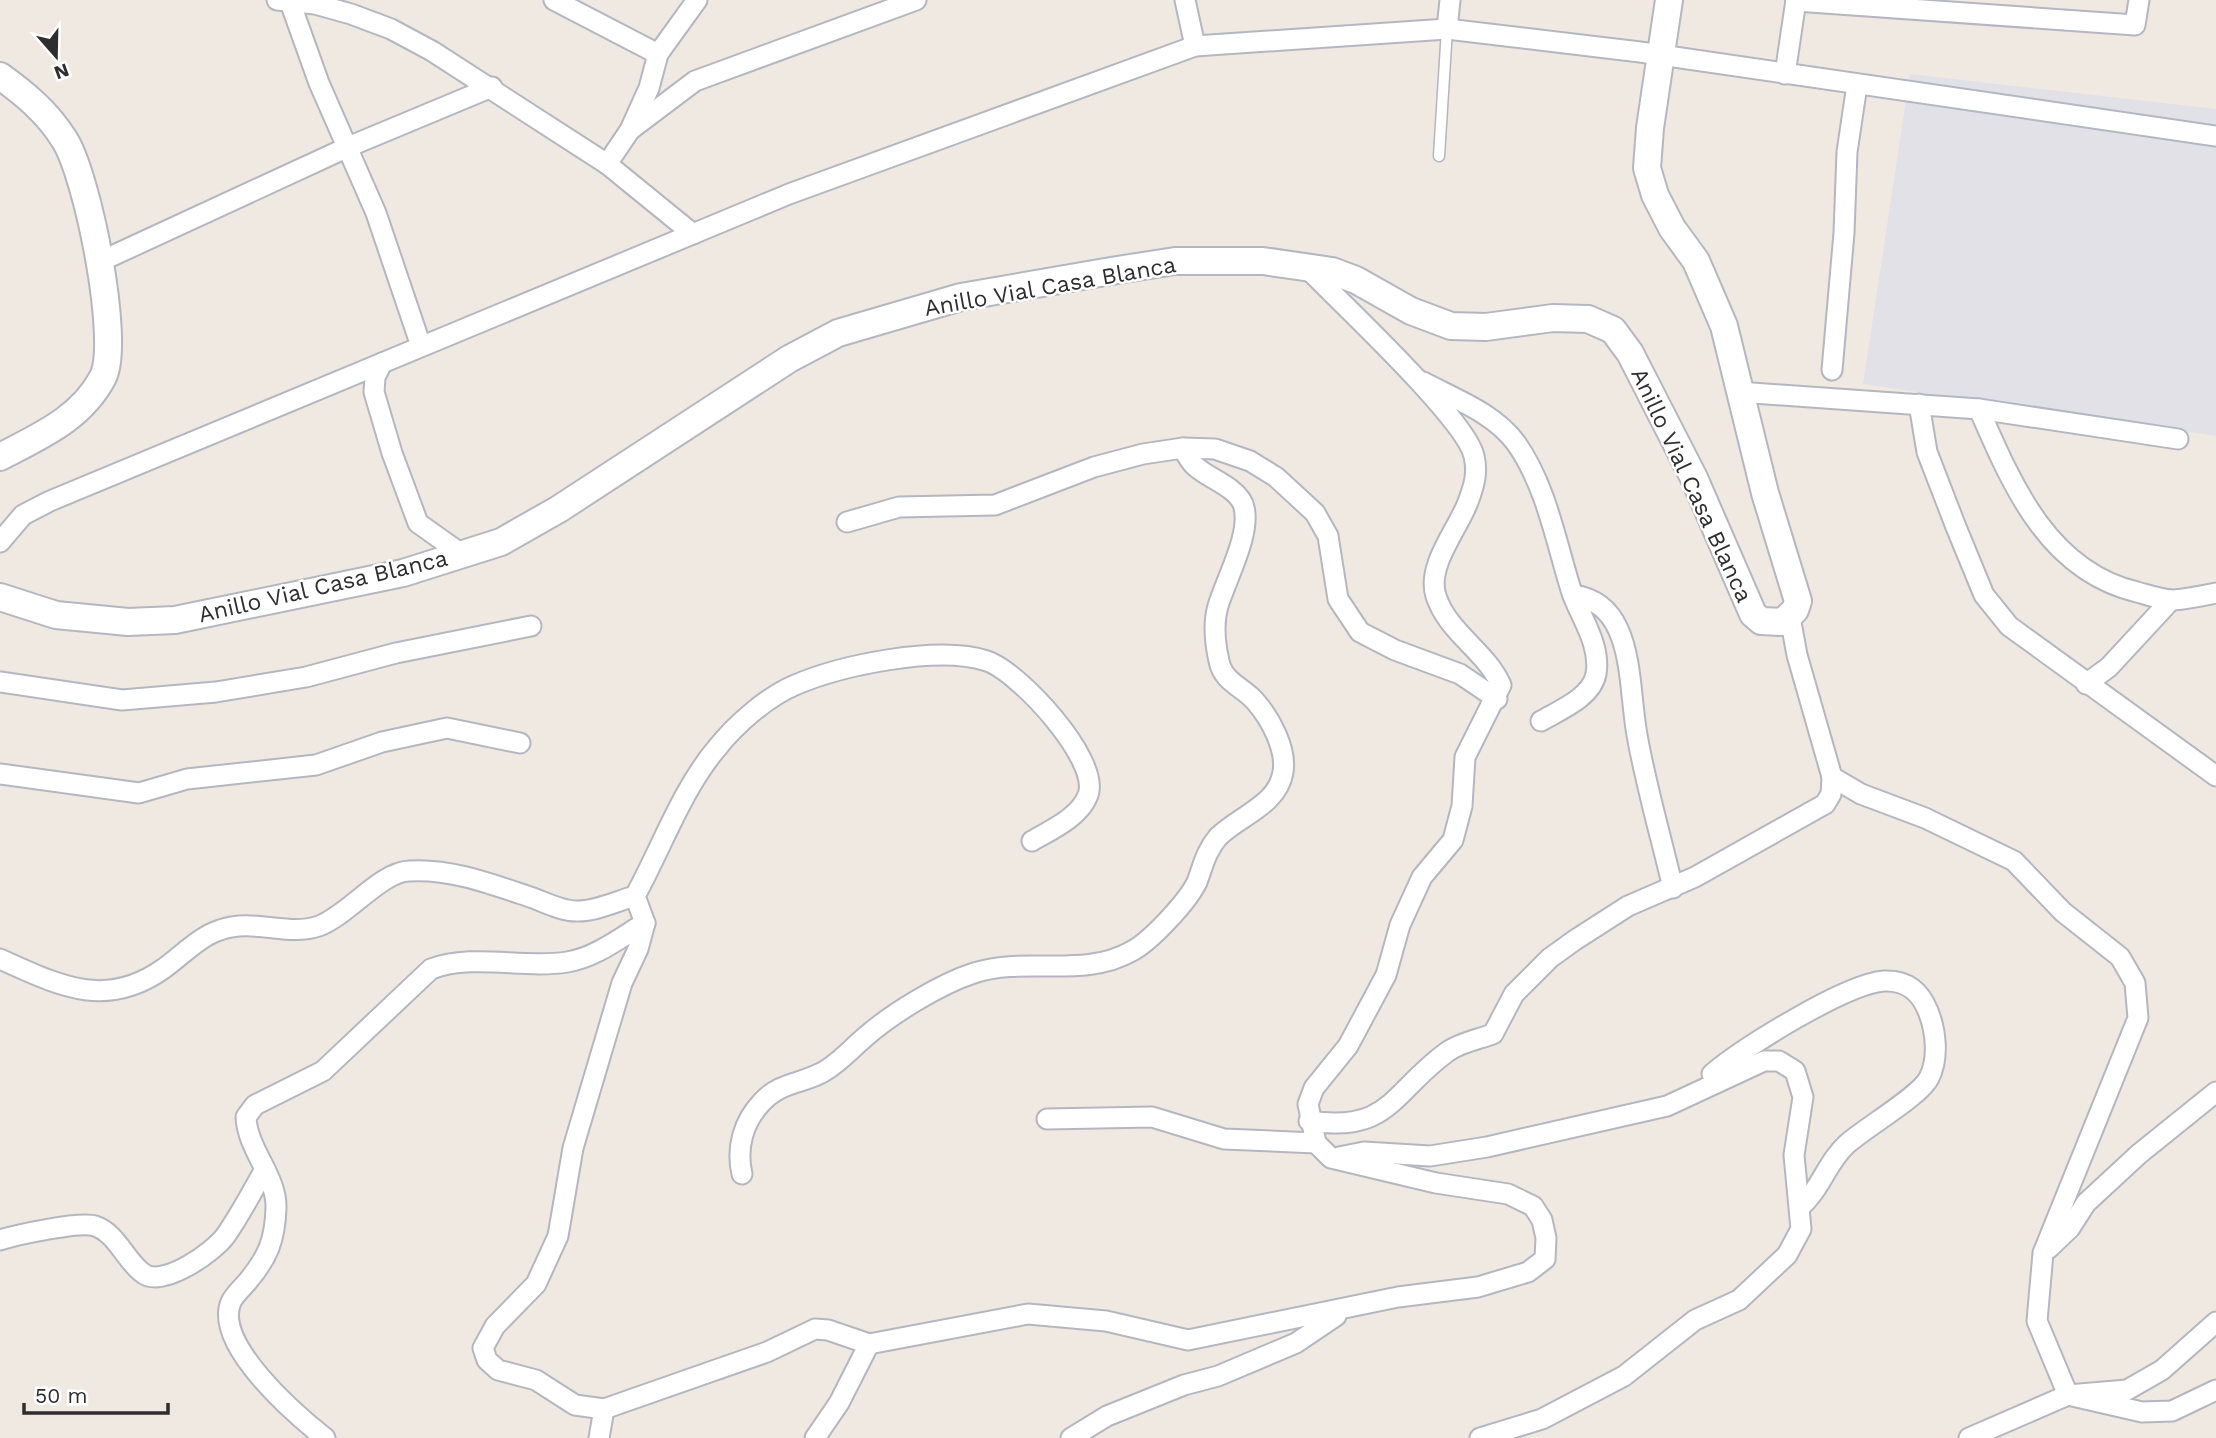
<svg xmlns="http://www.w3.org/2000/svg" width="2216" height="1438" font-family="'Work Sans',sans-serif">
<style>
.industrial{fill:#e3e1e8}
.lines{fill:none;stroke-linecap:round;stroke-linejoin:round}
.service-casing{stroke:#b4b7c1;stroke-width:13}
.minor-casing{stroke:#b4b7c1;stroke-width:23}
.secondary-casing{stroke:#b4b7c1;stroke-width:30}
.service{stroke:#fff;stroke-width:10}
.minor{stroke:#fff;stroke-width:19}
.secondary{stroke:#fff;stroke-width:26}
.labels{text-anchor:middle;stroke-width:5;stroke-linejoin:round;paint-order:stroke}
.street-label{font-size:23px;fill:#2e2e2e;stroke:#fff}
</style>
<rect width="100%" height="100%" fill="#efe9e1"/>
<polygon class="industrial" points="1910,74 2216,109 2216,436 1863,384"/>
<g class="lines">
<defs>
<polyline id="service" points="1439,156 1447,29"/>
<g id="minor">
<polyline points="277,0 315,4 351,14 391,29 432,51 607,164 693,234"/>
<polyline points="554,0 658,54"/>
<polyline points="1185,0 1195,46"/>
<polyline points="1796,1 2135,25 2139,0"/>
<polyline points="290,2 319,83 376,213 421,346"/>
<polyline points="1447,29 1450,0"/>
<polyline points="1785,74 1796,0"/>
<polyline points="630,130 695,81 916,0"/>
<polyline points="607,164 630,130 649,88 658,54 697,0"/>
<polyline points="99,262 348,147 492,87"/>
<polyline points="382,363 375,377 374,392 392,453 418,523 463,555"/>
<polyline points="1832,370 1844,233 1847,152 1857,85"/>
<path d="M 1423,382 C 1455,399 1494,413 1516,443 C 1547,487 1556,543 1572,593 C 1581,618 1601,645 1596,674 C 1592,697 1560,710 1541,721"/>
<polyline points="1739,392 1979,409 2178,439"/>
<polyline points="1919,404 1927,452 1956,527 1984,595 2009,626 2216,776"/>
<path d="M 1979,409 C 2012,485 2048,571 2137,592 C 2148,595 2162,600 2173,600 C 2188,599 2202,596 2216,593"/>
<polyline points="847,522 899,507 995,505 1094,467 1143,454 1183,448 1215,449 1250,461 1276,477 1315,513 1328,536 1338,599 1360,632 1395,650 1460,674 1497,699"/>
<polyline points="0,542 23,515 50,501 789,194 1195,46 1447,29 1640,52 2216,136"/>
<path d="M 1573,595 C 1594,598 1609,609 1618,629 C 1632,659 1631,702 1637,735 C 1646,786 1661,837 1673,888"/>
<polyline points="1790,617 1797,655 1832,777 1861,794 1925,818 2014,861 2063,912 2120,957 2135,983 2138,1018 2043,1253 2037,1321 2068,1395 2127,1390 2162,1370 2216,1322"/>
<polyline points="0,682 122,700 216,692 306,677 396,653 531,626"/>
<polyline points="2086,684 2109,667 2171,600"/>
<polyline points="0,774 139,793 187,779 316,765 382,742 447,728 520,743"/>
<path d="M 1032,841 C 1051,830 1080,817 1088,795 C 1101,760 1018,671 987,661 C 938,645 842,665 795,685 C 767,697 736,724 717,748 C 682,789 661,849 635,896 L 645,923 L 638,949 L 622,983 L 573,1148 L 558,1236 L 536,1284 L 495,1326 L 483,1348 L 487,1360 L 498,1370 L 536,1380 L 575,1405 L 604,1409 L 767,1352 L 815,1329 L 828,1330 L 869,1344 L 1028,1314 L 1106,1321 L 1188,1340 L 1398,1297 L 1478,1287 L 1528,1272 L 1545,1259 L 1546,1238 L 1542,1220 L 1533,1206 L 1508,1194 L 1436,1183 L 1331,1158 L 1316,1143 L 1308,1104 L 1314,1088 L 1348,1046 L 1386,975 L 1400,925 L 1422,877 L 1453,840 L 1462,806 L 1465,757 L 1501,685 C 1486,651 1448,633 1436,596 C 1426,566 1458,529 1468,502 C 1474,486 1478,473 1474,456 C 1466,419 1337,299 1305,266"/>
<path d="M 0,959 C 58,985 105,1010 163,969 C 180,957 200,936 220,930 C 254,918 288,937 319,926 C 348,915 381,872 409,871 C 450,868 494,885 533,898 C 546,903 564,912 578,911 C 597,911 617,901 635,896"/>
<path d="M 1712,1074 C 1743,1048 1845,984 1884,981 C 1906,980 1920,991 1928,1011 C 1936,1031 1939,1058 1929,1078 C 1920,1096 1866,1127 1847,1144 C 1827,1162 1821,1189 1800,1207"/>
<polyline points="1047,1119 1152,1117 1224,1139 1316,1143"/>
<path d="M 1309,1121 C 1390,1133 1391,1093 1447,1052 C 1459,1043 1479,1039 1493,1034 L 1514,994 L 1550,958 L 1575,940 L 1628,906 L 1695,877 L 1825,804 L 1831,794 L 1832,777"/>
<polyline points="1339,1157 1364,1152 1430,1156 1487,1147 1667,1106 1764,1061 1779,1061 1795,1071 1803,1097 1794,1155 1801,1229 1787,1255 1739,1300 1695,1320 1624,1376 1542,1419 1480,1438"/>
<path d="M 742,1174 C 736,1148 743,1122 762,1102 C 779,1083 800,1084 821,1073 C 837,1065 850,1050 864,1038 C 891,1014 940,984 974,973 C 1027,956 1083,979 1132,951 C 1151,941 1188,901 1197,882 C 1203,866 1206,851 1218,837 C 1239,816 1278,805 1283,772 C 1287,749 1270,718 1255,701 C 1243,687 1223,682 1219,661 C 1215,643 1213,623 1218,606 C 1226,579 1253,531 1243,504 C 1235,486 1209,479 1195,466 C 1190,462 1186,454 1183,448"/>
<path d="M 0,1240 C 16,1235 80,1221 95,1226 C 117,1233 126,1262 144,1274 C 164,1287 214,1252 226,1235 C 240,1215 252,1192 264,1171"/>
<polyline points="2049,1248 2070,1228 2086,1203 2139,1154 2216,1092"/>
<path d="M 325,1438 C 296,1415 213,1344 231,1302 C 234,1295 243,1287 248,1281 C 268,1257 275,1240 276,1208 C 277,1176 247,1149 246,1117 L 255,1105 L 323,1071 L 431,969 C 473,953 523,969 567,962 C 595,958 621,937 645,923"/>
<polyline points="599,1438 604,1409"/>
<polyline points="815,1438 839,1403 869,1344"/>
<polyline points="1071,1438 1107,1416 1184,1385 1218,1376 1296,1343 1336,1316"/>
<polyline points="1969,1438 2068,1395 2142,1412 2172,1411 2216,1390"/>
</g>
<g id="secondary">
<path d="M 0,76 C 25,94 47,112 64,139 C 87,173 121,341 103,377 C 81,419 40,436 0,457"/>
<polyline points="0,597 56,615 128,622 175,620 403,573 501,542 559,509 789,359 838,333 961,297 1111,271 1175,261 1263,261 1332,271 1356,280 1411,311 1451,326 1486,327 1553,318 1588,319 1613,330 1630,353 1694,478 1753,614 1761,621 1783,622 1795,610 1798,601 1765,493 1724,326 1696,261 1672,228 1655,195 1647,168 1650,128 1669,0"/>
</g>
</defs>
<use href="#service" class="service-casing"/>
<use href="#minor" class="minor-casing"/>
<use href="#secondary" class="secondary-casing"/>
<use href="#service" class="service"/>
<use href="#minor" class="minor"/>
<use href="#secondary" class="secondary"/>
</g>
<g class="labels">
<g class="street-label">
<text transform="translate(1050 286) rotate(-10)" y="8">Anillo Vial Casa Blanca</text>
<text transform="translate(1692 485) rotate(65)" y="8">Anillo Vial Casa Blanca</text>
<text transform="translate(323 586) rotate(-13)" y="8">Anillo Vial Casa Blanca</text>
</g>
</g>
<g transform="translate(56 56) rotate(160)" stroke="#ffffff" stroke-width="5" paint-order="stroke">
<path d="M0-5L12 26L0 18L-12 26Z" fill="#2e2e2e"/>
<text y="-10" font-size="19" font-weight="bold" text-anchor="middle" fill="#2e2e2e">N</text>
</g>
<path d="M24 1403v10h144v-10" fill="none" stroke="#2e2e2e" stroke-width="3.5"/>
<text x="35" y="1403" font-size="21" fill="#2e2e2e" stroke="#ffffff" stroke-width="5" paint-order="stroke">50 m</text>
</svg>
